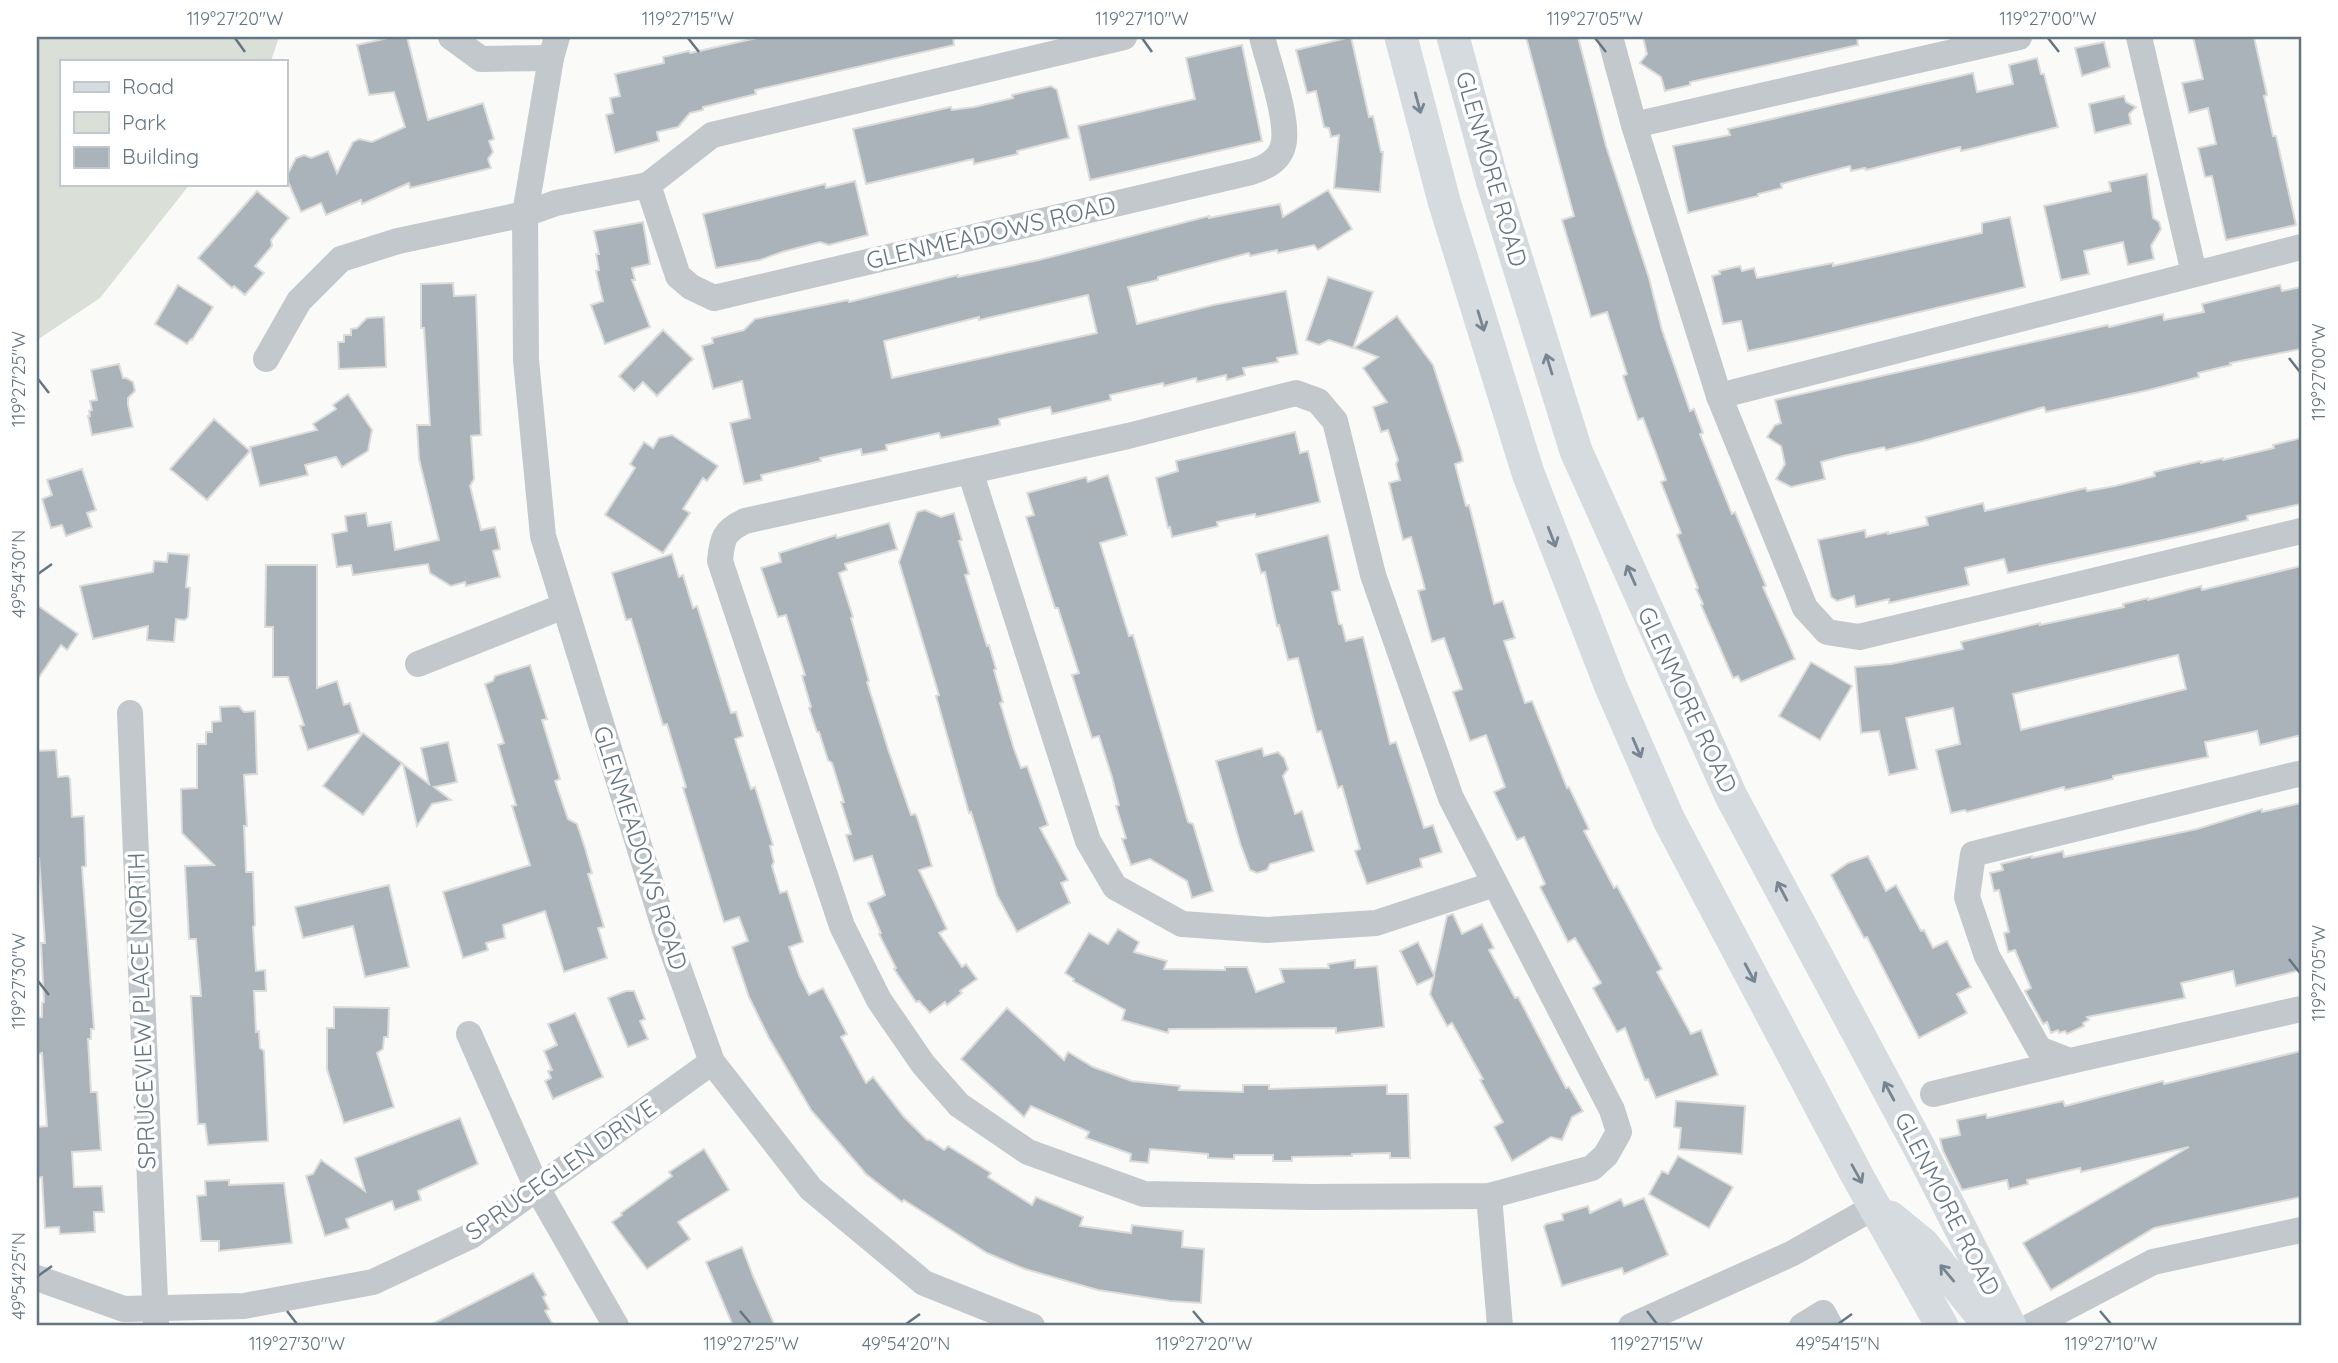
<svg xmlns="http://www.w3.org/2000/svg" width="2338" height="1363" font-family="Quicksand,sans-serif">
<style>
.green{fill:#dadfd7}
.building{fill:#aab3b9;stroke:#dcdcda;stroke-width:2;fill-rule:evenodd}
.lines{fill:none;stroke-linecap:round;stroke-linejoin:round}
.minor{stroke:#c3c8cc;stroke-width:26}
.major{stroke:#d6dbdf;stroke-width:33}
.oneway{stroke:#768591}
.ticks{fill:none;stroke:#657683;stroke-width:2.5}
.labels{text-anchor:middle;stroke-width:7;stroke-linejoin:round;paint-order:stroke}
.street-label{font-size:24px;fill:#657683;stroke:#fff}
.neatline{fill:none;stroke:#657683;stroke-width:2.5}
.ticks-label{font-size:18px;text-anchor:middle;fill:#657683}
</style>
<rect width="100%" height="100%" fill="#fafaf8"/>
<polygon class="green" points="37,37 279,37 271,61 61,61 61,184 190,184 100,298 37,340"/>
<g class="building">
<polygon points="392,37 407,37 428,120 483,103 494,139 489,141 493,152 488,159 491,168 410,188 409,183 362,204 361,200 326,215 321,203 301,212 286,177 296,158 304,155 311,158 328,151 337,173 353,142 359,139 372,142 405,127 394,92 369,95 357,45"/>
<polygon points="761,37 953,37 954,45 755,90 756,94 703,107 703,110 690,113 678,127 657,132 659,141 615,153 606,115 613,113 610,98 620,96 615,74 664,63 663,57 689,51 690,53"/>
<polygon points="1351,37 1369,117 1373,116 1381,152 1383,152 1380,192 1334,188 1339,135 1331,137 1329,128 1324,127 1316,91 1307,93 1296,50"/>
<polygon points="1526,37 1578,37 1606,146 1649,278 1662,330 1690,411 1694,409 1703,433 1700,434 1732,514 1735,512 1766,586 1763,587 1795,659 1741,682 1738,676 1733,678 1701,605 1703,604 1696,589 1698,588 1677,535 1681,533 1661,482 1666,480 1643,418 1638,420 1623,376 1627,374 1607,312 1591,317 1562,220 1574,216"/>
<polygon points="1643,37 1857,37 1858,45 1690,82 1690,85 1665,91 1661,77 1640,63 1647,54"/>
<polygon points="2193,37 2254,37 2267,95 2264,96 2273,136 2276,136 2296,225 2226,240 2212,176 2205,177 2198,148 2216,144 2208,108 2189,113 2182,83 2203,79"/>
<polygon points="2104,42 2110,67 2082,76 2075,48"/>
<polygon points="1242,45 1262,141 1090,180 1078,126 1195,99 1186,58"/>
<polygon points="2037,58 2041,74 2044,74 2058,127 1974,148 1961,151 1960,147 1866,170 1865,168 1851,171 1850,166 1781,184 1782,188 1758,194 1758,196 1688,213 1673,146 1730,135 1728,129 1973,73 1977,92 2013,84 2009,65"/>
<polygon points="1051,86 1057,90 1069,138 1017,151 1018,154 974,164 973,159 866,184 853,129 951,107 952,110 974,107 1013,98 1012,95"/>
<polygon points="2124,96 2126,102 2136,107 2129,114 2131,124 2095,133 2089,104"/>
<polygon points="2147,174 2153,218 2159,222 2161,229 2151,246 2154,259 2128,265 2123,242 2084,251 2089,274 2061,280 2044,206 2111,191 2109,182"/>
<polygon points="855,181 868,235 829,245 820,242 782,252 760,260 716,268 703,214 825,184 826,188"/>
<path d="M 1328,190 L 1352,229 L 1318,250 L 1314,245 L 1278,253 L 1277,250 L 1250,256 L 1249,253 L 1158,277 L 1158,280 L 1128,287 L 1137,324 L 1213,305 L 1286,291 L 1298,354 L 1277,358 L 1278,362 L 1243,368 L 1245,375 L 1227,380 L 1226,375 L 1197,382 L 1196,378 L 1164,386 L 1163,383 L 1110,395 L 1111,400 L 1052,414 L 1050,407 L 999,419 L 1000,425 L 941,438 L 939,433 L 886,445 L 887,450 L 862,455 L 861,449 L 820,458 L 821,461 L 761,475 L 762,480 L 744,484 L 730,423 L 750,418 L 742,381 L 713,389 L 702,346 L 713,343 L 712,338 L 744,330 L 755,319 L 848,300 L 849,302 L 958,275 L 958,277 L 1039,260 L 1209,216 L 1209,218 L 1280,204 L 1283,217 ZM 1088,295 L 1097,333 L 892,378 L 884,341 L 979,317 L 979,320 Z"/>
<polygon points="257,191 289,218 271,240 272,246 255,266 264,273 245,295 234,286 232,288 198,258"/>
<polygon points="2010,217 2025,287 1805,339 1748,351 1741,321 1723,324 1712,276 1720,274 1719,271 1740,266 1742,271 1754,268 1757,278 1833,263 1833,266 1982,233 1982,223"/>
<polygon points="643,222 650,264 632,268 635,280 632,280 650,327 605,344 591,305 603,301 596,271 599,270 596,254 599,254 594,231"/>
<polygon points="1328,277 1373,292 1353,348 1329,340 1319,345 1306,340"/>
<polygon points="453,283 454,296 476,295 481,435 471,436 474,479 470,486 481,530 495,527 500,549 493,551 500,577 466,586 465,582 451,586 430,573 428,564 353,575 351,565 337,567 332,534 347,531 345,516 366,513 368,526 391,522 395,550 439,540 419,459 417,425 430,425 424,328 421,328 421,284"/>
<polygon points="178,285 213,307 192,340 191,339 187,344 155,324"/>
<polygon points="2280,285 2282,291 2301,287 2301,349 2230,363 2231,365 2198,373 2199,377 2149,390 2046,412 2044,407 1923,441 1886,450 1884,447 1843,456 1821,462 1825,479 1791,487 1776,479 1785,464 1781,446 1767,437 1775,425 1781,423 1775,400 2108,325 2109,327 2163,314 2164,320 2204,312 2202,304"/>
<polygon points="1397,316 1433,365 1461,452 1463,461 1455,464 1466,506 1469,505 1494,604 1503,601 1515,638 1504,641 1525,703 1532,701 1567,788 1569,787 1589,829 1584,831 1614,888 1617,886 1662,969 1657,972 1691,1034 1701,1030 1718,1075 1656,1098 1648,1079 1645,1080 1625,1028 1617,1032 1593,988 1601,983 1575,938 1568,942 1540,887 1545,884 1524,837 1517,840 1494,792 1505,787 1486,735 1470,741 1453,692 1462,689 1444,638 1432,642 1418,591 1425,589 1411,537 1403,540 1389,483 1400,480 1396,464 1398,460 1388,430 1381,432 1373,407 1387,402 1363,368 1378,357 1354,348"/>
<polygon points="384,317 386,367 339,369 338,342 344,342 344,335 351,335 351,329 357,328 367,318"/>
<polygon points="663,330 693,359 657,396 643,382 634,391 619,376"/>
<polygon points="119,364 123,378 126,378 133,382 135,391 128,398 128,405 133,427 92,435 88,416 90,416 89,411 92,410 90,401 97,400 91,370"/>
<polygon points="348,394 372,430 368,451 342,467 336,457 305,465 308,475 260,486 250,447 317,430 313,424 336,409 333,405"/>
<polygon points="214,419 250,451 207,500 170,469"/>
<polygon points="1295,432 1300,453 1308,451 1320,502 1256,517 1255,514 1217,522 1218,526 1215,527 1172,537 1170,527 1168,528 1156,478 1178,471 1176,461"/>
<polygon points="672,435 718,466 707,481 703,478 683,509 690,513 663,553 605,515 635,468 630,464 644,442 653,448 659,438"/>
<polygon points="2301,438 2301,504 2247,516 2248,520 2195,533 2008,573 2004,559 1965,568 1969,585 1889,603 1889,599 1856,607 1854,596 1837,601 1831,597 1818,540 1865,530 1866,537 1888,532 1888,534 1928,525 1926,517 1983,503 1985,511 2086,488 2087,491 2115,486 2155,476 2154,472 2201,461 2201,463 2223,458 2223,460 2274,448 2273,445"/>
<polygon points="82,469 96,510 87,513 92,527 66,536 62,525 51,528 42,499 52,495 47,480"/>
<polygon points="1108,475 1127,535 1100,543 1129,636 1133,635 1188,822 1193,824 1213,891 1192,898 1187,881 1150,859 1131,865 1122,839 1126,838 1116,806 1119,805 1112,777 1099,736 1092,738 1072,675 1079,673 1058,608 1055,608 1026,517 1034,515 1027,493 1086,477 1088,482"/>
<polygon points="925,510 941,517 954,513 962,540 959,541 969,574 965,575 987,646 989,645 996,669 994,670 1003,702 1000,703 1014,749 1021,768 1027,766 1048,825 1040,828 1068,880 1061,883 1070,903 1017,932 997,895 971,812 969,813 936,696 939,695 899,562 917,512"/>
<polygon points="889,523 897,549 845,564 847,570 839,573 853,617 851,618 869,681 867,682 889,752 911,815 915,814 917,817 932,866 919,870 947,929 939,933 962,967 966,964 977,979 960,991 962,993 947,1005 945,1002 930,1013 919,1001 916,1002 894,969 896,968 879,934 881,933 868,903 885,895 872,856 854,861 846,835 851,834 841,802 844,802 832,763 828,760 819,732 817,732 809,708 811,707 802,676 805,675 786,615 778,617 761,568 781,562 779,553 836,535 837,538"/>
<polygon points="1328,535 1340,590 1332,592 1339,624 1342,625 1346,641 1363,637 1390,744 1396,742 1424,828 1433,825 1442,852 1420,859 1422,867 1367,884 1355,851 1360,849 1342,786 1338,788 1321,731 1317,732 1298,658 1288,660 1279,625 1277,626 1265,572 1261,573 1256,554"/>
<polygon points="168,553 189,555 186,587 190,588 188,617 185,620 176,619 174,642 147,640 148,626 93,639 80,586 153,572 154,561 167,562"/>
<polygon points="672,554 679,577 683,575 693,608 697,606 731,713 736,712 743,736 735,739 751,789 755,787 773,845 770,846 774,862 772,866 780,893 787,891 803,942 789,947 799,975 809,995 823,988 847,1034 841,1037 866,1083 873,1077 904,1117 927,1140 930,1140 944,1150 948,1146 991,1173 988,1177 1032,1205 1036,1197 1083,1217 1080,1226 1131,1233 1132,1225 1183,1231 1182,1247 1204,1249 1201,1303 1170,1301 1098,1290 1025,1269 987,1253 904,1200 902,1202 866,1174 811,1110 769,1038 749,997 732,947 748,941 739,917 724,922 683,788 686,787 667,724 663,725 631,619 626,620 612,573"/>
<polygon points="266,565 317,565 317,688 337,681 344,705 350,703 360,733 308,750 300,726 304,725 288,677 273,677 273,627 265,627"/>
<path d="M 2301,566 L 2301,735 L 2260,745 L 2257,731 L 2205,742 L 2208,757 L 2113,776 L 2113,779 L 2065,790 L 2064,787 L 1967,812 L 1965,810 L 1951,813 L 1936,750 L 1960,744 L 1953,708 L 1906,718 L 1917,769 L 1889,775 L 1879,731 L 1861,733 L 1855,667 L 1891,664 L 1963,649 L 1961,642 L 2040,623 L 2040,625 L 2124,607 L 2123,604 L 2148,598 L 2148,600 L 2201,586 L 2202,590 ZM 2178,655 L 2186,689 L 2021,730 L 2013,694 Z"/>
<polygon points="37,605 78,634 67,650 61,645 37,680"/>
<polygon points="1811,662 1852,686 1820,740 1779,716"/>
<polygon points="530,665 547,719 542,720 560,779 555,781 568,819 577,824 585,848 592,873 588,874 604,927 598,928 607,958 564,972 545,911 503,925 505,938 486,943 488,950 463,958 443,892 530,865 512,806 516,805 498,745 504,743 485,684 493,681 495,676"/>
<polygon points="239,706 244,712 255,711 257,774 244,775 247,826 244,826 246,872 253,872 255,925 253,927 256,971 265,970 266,991 254,991 256,1032 259,1031 260,1048 264,1051 268,1141 208,1145 205,1124 198,1124 191,996 201,996 196,939 189,939 185,866 214,865 182,833 181,789 197,788 197,744 206,744 206,732 212,732 212,722 221,721 220,707"/>
<polygon points="363,733 402,763 363,815 323,786"/>
<polygon points="448,742 457,782 434,787 451,800 432,804 417,826 403,764 429,784 421,748"/>
<polygon points="1262,748 1264,756 1278,752 1284,758 1288,769 1283,776 1295,814 1302,811 1314,851 1270,864 1267,870 1257,873 1250,870 1241,846 1216,761"/>
<polygon points="56,750 58,777 68,776 70,779 72,817 84,816 86,866 82,867 94,1029 91,1029 91,1039 88,1039 91,1092 97,1092 101,1150 72,1152 74,1187 102,1186 104,1212 94,1212 95,1232 60,1234 59,1227 45,1228 42,1177 37,1178 37,1127 47,1126 42,1053 37,1054 37,1018 42,1017 42,1003 44,1002 41,943 45,943 39,858 37,858 37,751"/>
<polygon points="2301,803 2301,970 2236,986 2233,971 2181,983 2185,998 2087,1017 2089,1020 2083,1023 2084,1026 2067,1034 2065,1031 2059,1033 2058,1030 2051,1033 2047,1022 2043,1024 2025,991 2031,988 2015,950 2008,952 2004,933 2009,932 1999,890 1994,891 1990,873 2003,870 2001,864 2032,856 2032,858 2063,851 2064,857 2197,829 2262,809 2262,812"/>
<polygon points="1868,856 1886,891 1896,885 1921,931 1924,930 1933,948 1947,941 1971,987 1957,994 1967,1013 1919,1038 1867,937 1864,938 1831,875 1848,863"/>
<polygon points="389,885 409,967 365,977 353,926 303,938 295,907"/>
<polygon points="1453,914 1462,934 1482,924 1494,948 1489,950 1515,998 1518,997 1566,1088 1569,1087 1583,1111 1572,1117 1562,1140 1551,1137 1512,1161 1494,1127 1503,1122 1480,1080 1483,1079 1452,1023 1447,1026 1430,994 1434,977 1417,985 1400,951 1418,942 1434,975 1447,916"/>
<polygon points="1118,929 1139,942 1134,952 1167,961 1164,969 1225,970 1225,967 1247,967 1256,992 1284,982 1280,969 1329,968 1328,964 1355,960 1355,968 1377,966 1384,1027 1336,1033 1336,1028 1169,1029 1168,1033 1122,1020 1125,1010 1073,981 1074,979 1065,973 1089,933 1108,944"/>
<polygon points="626,991 634,991 645,1019 640,1021 648,1039 628,1047 608,998"/>
<polygon points="334,1007 389,1008 388,1037 384,1037 383,1049 377,1053 394,1107 344,1123 327,1069 327,1028 334,1028"/>
<polygon points="1007,1008 1064,1060 1068,1052 1093,1067 1132,1081 1180,1086 1179,1090 1243,1092 1243,1085 1269,1085 1269,1089 1387,1085 1387,1094 1408,1094 1410,1158 1390,1158 1390,1153 1352,1154 1352,1156 1292,1157 1292,1161 1273,1161 1273,1155 1234,1155 1234,1159 1208,1158 1208,1154 1150,1149 1148,1163 1130,1161 1131,1154 1086,1138 1089,1132 1031,1106 1024,1117 961,1059"/>
<polygon points="575,1013 603,1077 553,1099 545,1081 551,1078 548,1071 552,1070 544,1051 557,1045 548,1024"/>
<polygon points="2301,1051 2301,1197 2154,1228 2051,1290 2023,1243 2189,1147 2081,1172 2080,1168 2050,1175 2027,1180 2028,1184 2009,1189 2007,1180 1962,1190 1943,1151 1940,1139 1960,1135 1957,1120 1986,1114 1987,1118 2063,1101 2065,1106 2163,1081 2164,1084"/>
<polygon points="1676,1101 1745,1106 1742,1154 1679,1149 1681,1128 1674,1127"/>
<polygon points="460,1118 478,1164 418,1191 421,1200 395,1210 392,1201 346,1219 349,1228 325,1236 306,1176 313,1174 321,1160 365,1191 355,1158"/>
<polygon points="704,1149 729,1190 678,1222 690,1239 647,1269 612,1222 622,1215 621,1213 672,1176 669,1172"/>
<polygon points="1678,1156 1733,1187 1709,1228 1649,1194 1662,1171 1668,1174"/>
<polygon points="229,1180 229,1185 284,1183 292,1243 219,1251 219,1241 201,1241 197,1196 206,1195 205,1181"/>
<polygon points="1644,1198 1668,1255 1624,1274 1622,1268 1562,1286 1544,1227 1546,1224 1563,1220 1562,1214 1588,1206 1590,1213 1621,1199 1624,1206"/>
<polygon points="742,1247 753,1276 775,1326 733,1326 706,1262"/>
<polygon points="533,1273 546,1295 543,1297 549,1309 545,1311 554,1326 428,1326"/>
</g>
<g class="lines">
<g class="minor">
<polyline points="451,37 481,59 551,58"/>
<polyline points="557,37 551,58 525,214 526,360 543,536 665,930 712,1062 811,1189 924,1283 1032,1326"/>
<polyline points="1610,37 1634,125 1719,396 1805,608 1827,632 1859,637 2301,531"/>
<polyline points="2139,37 2194,273"/>
<polyline points="1634,125 2019,37"/>
<path d="M 648,185 L 678,276 L 691,287 L 714,298 L 1251,172 C 1265,168 1279,161 1283,146 C 1290,122 1268,62 1262,37"/>
<polyline points="266,359 299,301 341,259 398,241 525,214 556,203 648,185 712,135 1124,37"/>
<path d="M 1296,393 L 1318,401 L 1335,421 L 1373,575 L 1451,798 L 1612,1110 L 1619,1132 L 1606,1155 L 1592,1168 L 1489,1196 L 1311,1197 L 1144,1194 L 1028,1152 L 959,1105 L 923,1064 L 879,1000 L 842,926 L 720,561 C 722,538 724,531 745,521 L 1128,436 Z"/>
<polyline points="1719,396 2301,247"/>
<polyline points="970,471 1088,841 1115,887 1182,924 1267,930 1376,923 1495,884"/>
<polyline points="418,664 564,606"/>
<polyline points="130,713 156,1323"/>
<polyline points="2301,775 2298,774 1973,854 1967,897 1987,956 2039,1049 2070,1061 2301,1009"/>
<polyline points="469,1034 537,1188 616,1326"/>
<polyline points="1933,1094 2070,1061"/>
<polyline points="1489,1196 1500,1326"/>
<polyline points="37,1278 124,1309 244,1306 373,1282 471,1236 712,1062"/>
<polyline points="1631,1326 1791,1254 1876,1206"/>
<polyline points="1802,1326 1823,1313 1830,1326"/>
<polyline points="2031,1326 2153,1262 2301,1230"/>
</g>
<g class="major">
<polyline points="1401,37 1444,201 1528,473 1611,687 1669,820 1859,1179 1942,1326"/>
<polyline points="1453,37 1492,180 1576,451 1731,796 1918,1145 2010,1326"/>
<polyline points="1890,1217 1923,1244 1990,1326"/>
</g>
</g>
<defs><path id="oneway-shaft" d="M-6 0H5M1.5-3L5.5 0L1.5 3" fill="none" stroke-width="1.6" stroke-linecap="round" stroke-linejoin="round" transform="scale(1.75)"/></defs>
<g class="oneway">
<use href="#oneway-shaft" transform="translate(1418 103) rotate(75)"/>
<use href="#oneway-shaft" transform="translate(1481 321) rotate(73)"/>
<use href="#oneway-shaft" transform="translate(1549 364) rotate(-107)"/>
<use href="#oneway-shaft" transform="translate(1552 537) rotate(69)"/>
<use href="#oneway-shaft" transform="translate(1631 575) rotate(-114)"/>
<use href="#oneway-shaft" transform="translate(1637 748) rotate(67)"/>
<use href="#oneway-shaft" transform="translate(1782 891) rotate(-118)"/>
<use href="#oneway-shaft" transform="translate(1750 973) rotate(62)"/>
<use href="#oneway-shaft" transform="translate(1889 1091) rotate(-118)"/>
<use href="#oneway-shaft" transform="translate(1857 1174) rotate(61)"/>
<use href="#oneway-shaft" transform="translate(1947 1273) rotate(-130)"/>
</g>
<path class="ticks" d="M 235,38 L 245,52M 688,38 L 699,52M 1142,38 L 1152,52M 1595,38 L 1606,52M 2048,38 L 2059,52M 2289,358 L 2300,372M 38,379 L 49,393M 38,574 L 52,564M 2289,959 L 2300,973M 38,981 L 49,995M 38,1276 L 52,1266M 287,1311 L 297,1324M 740,1311 L 751,1324M 1193,1311 L 1204,1324M 1647,1311 L 1657,1324M 2100,1311 L 2111,1324M 906,1324 L 920,1314M 1838,1324 L 1852,1314"/>
<g class="labels">
<g class="street-label">
<text transform="translate(1491 169) rotate(74)" y="8">GLENMORE ROAD</text>
<text transform="translate(991 233) rotate(-13)" y="8">GLENMEADOWS ROAD</text>
<text transform="translate(1687 700) rotate(65)" y="8">GLENMORE ROAD</text>
<text transform="translate(640 848) rotate(72)" y="8">GLENMEADOWS ROAD</text>
<text transform="translate(142 1011) rotate(-92)" y="8">SPRUCEVIEW PLACE NORTH</text>
<text transform="translate(561 1170) rotate(-35)" y="8">SPRUCEGLEN DRIVE</text>
<text transform="translate(1947 1204) rotate(63)" y="8">GLENMORE ROAD</text>
</g>
</g>
<rect width="2338" height="1363" fill="none" stroke="#ffffff" stroke-width="77"/>
<rect x="60" y="60" width="228" height="126" fill="#ffffff" stroke="#c1c8cd" stroke-width="2"/>
<rect x="74" y="82" width="35" height="10" fill="#d6dbdf" stroke="#c1c8cd" stroke-width="2"/>
<text x="122" y="94" font-size="21" fill="#657683">Road</text>
<rect x="74" y="112" width="35" height="21" fill="#dadfd7" stroke="#c1c8cd" stroke-width="2"/>
<text x="122" y="130" font-size="21" fill="#657683">Park</text>
<rect x="74" y="147" width="35" height="21" fill="#aab3b9" stroke="#c1c8cd" stroke-width="2"/>
<text x="122" y="164" font-size="21" fill="#657683">Building</text>
<rect x="38" y="38" width="2262" height="1286" class="neatline"/>
<g class="ticks-label">
<text x="235" y="25">119°27'20"W</text>
<text x="688" y="25">119°27'15"W</text>
<text x="1142" y="25">119°27'10"W</text>
<text x="1595" y="25">119°27'05"W</text>
<text x="2048" y="25">119°27'00"W</text>
<text transform="translate(2319 372) rotate(-90)" y="6">119°27'00"W</text>
<text transform="translate(19 379) rotate(-90)" y="6">119°27'25"W</text>
<text transform="translate(19 574) rotate(-90)" y="6">49°54'30"N</text>
<text transform="translate(2319 973) rotate(-90)" y="6">119°27'05"W</text>
<text transform="translate(19 981) rotate(-90)" y="6">119°27'30"W</text>
<text transform="translate(19 1276) rotate(-90)" y="6">49°54'25"N</text>
<text x="297" y="1350">119°27'30"W</text>
<text x="751" y="1350">119°27'25"W</text>
<text x="906" y="1350">49°54'20"N</text>
<text x="1204" y="1350">119°27'20"W</text>
<text x="1657" y="1350">119°27'15"W</text>
<text x="1838" y="1350">49°54'15"N</text>
<text x="2111" y="1350">119°27'10"W</text>
</g>
</svg>
